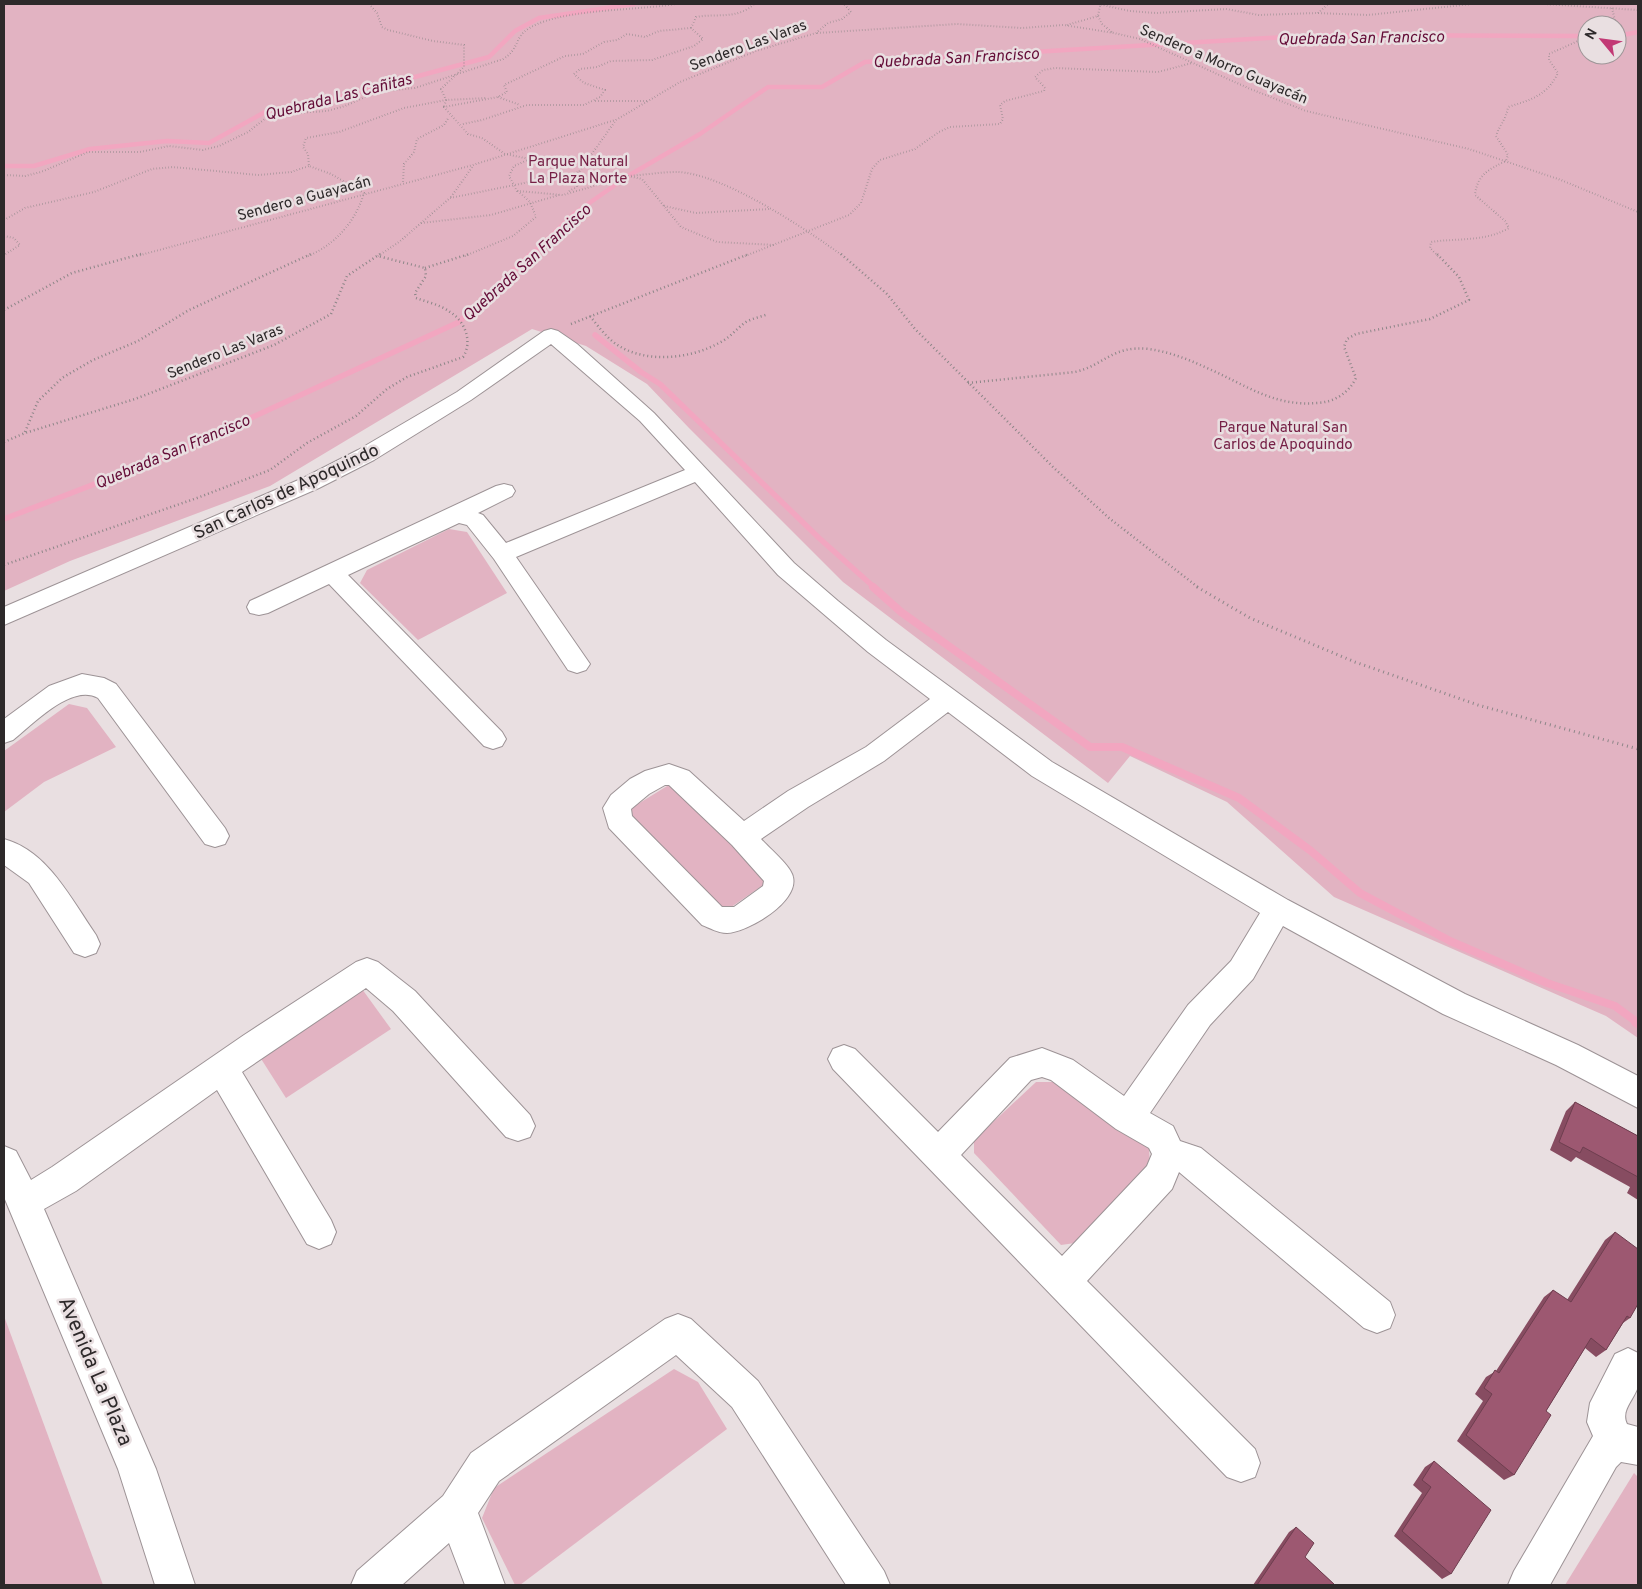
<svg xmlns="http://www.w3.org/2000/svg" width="1642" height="1589" font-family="Overpass,sans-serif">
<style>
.green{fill:#e2b3c2;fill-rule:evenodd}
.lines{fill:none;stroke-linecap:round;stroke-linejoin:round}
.stream-far3{stroke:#f2a6c0;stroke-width:4.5}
.stream-far2{stroke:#f2a6c0;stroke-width:5.5}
.stream-far1{stroke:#f2a6c0;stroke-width:8}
.stream{stroke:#f2a6c0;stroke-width:10}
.minor-casing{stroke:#9d9396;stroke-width:2}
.path-far2{stroke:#8d8688;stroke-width:2;stroke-dasharray:0.5 2.5;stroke-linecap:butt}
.path-far1{stroke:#8d8688;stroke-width:2.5;stroke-dasharray:1 3;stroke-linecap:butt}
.path{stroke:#8d8688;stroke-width:3;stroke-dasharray:1 4;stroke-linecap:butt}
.minor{fill:#fff;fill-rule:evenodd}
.wall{fill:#874c61}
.building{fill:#9d5871;stroke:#6e3e4f}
.labels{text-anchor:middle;stroke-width:5;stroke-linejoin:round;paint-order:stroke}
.far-street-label{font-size:15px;fill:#2d292a;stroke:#e9dfe1}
.far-park-label{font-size:15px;fill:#762046;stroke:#e9dfe1}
.far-water-label{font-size:16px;font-style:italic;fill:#640c37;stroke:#e9dfe1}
.street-label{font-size:18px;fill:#2d292a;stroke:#e9dfe1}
.near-street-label{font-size:21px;fill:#2d292a;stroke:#e9dfe1}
</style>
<rect width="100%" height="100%" fill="#e9dfe1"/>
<g class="green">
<path d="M 4,4 L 1638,4 L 1638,1038 L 1606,1016 L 1334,897 L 1227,802 L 1130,756 L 1108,783 L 843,582 L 689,428 L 647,384 L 586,346 L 532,329 L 270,486 L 70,561 L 4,591 ZM 1587,25 L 1617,25 L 1617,55 L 1587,55 Z"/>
<polygon points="449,529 467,532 507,593 418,640 360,583 367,570"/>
<polygon points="69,704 87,708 116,747 44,782 4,812 4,751"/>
<polygon points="672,783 769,881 721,914 625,812"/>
<polygon points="362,989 391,1029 286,1098 258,1054"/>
<polygon points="1036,1082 1053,1082 1149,1148 1150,1166 1082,1242 1061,1245 974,1153 974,1140"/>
<polygon points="4,1316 103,1585 4,1585"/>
<polygon points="674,1369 698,1382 727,1429 520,1585 515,1585 482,1518 494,1488"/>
<polygon points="1634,1473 1638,1477 1638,1585 1565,1585"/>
</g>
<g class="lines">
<g class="stream-far3">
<polyline points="1617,36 1638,32"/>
<polyline points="4,166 34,166 90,149 167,141 209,143 265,112 333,99 489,57 515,31 539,18 634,4"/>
<polyline points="530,256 575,213 628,176 700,134 768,87 822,87 865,62 1320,35 1587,36"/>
</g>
<g class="stream-far2">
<polyline points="595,335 641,372 660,384 819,538 875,588"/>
<polyline points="4,519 175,453 459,322 531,254"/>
</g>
<polyline class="stream-far1" points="873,587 901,612 1090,747 1122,747 1239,798 1311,851 1360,893 1450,941 1547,983 1615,1006 1638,1023"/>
<polyline class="stream" points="1636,1022 1638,1023"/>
<defs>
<g id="minor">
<path d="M 551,329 L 558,331 L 577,344 L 654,413 L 794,563 L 838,601 L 886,640 L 1052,762 L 1288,900 L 1465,994 L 1578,1045 L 1638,1076 L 1638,1108 L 1556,1065 L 1443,1014 L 1283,926 L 1253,979 L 1210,1025 L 1150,1113 L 1173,1126 L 1180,1141 L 1201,1148 L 1390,1302 L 1395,1315 L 1390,1328 L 1377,1333 L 1364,1328 L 1179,1172 L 1172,1189 L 1087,1281 L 1255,1449 L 1260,1463 L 1255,1477 L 1241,1482 L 1227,1477 L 833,1069 L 828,1059 L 833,1049 L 844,1045 L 855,1049 L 938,1132 L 1010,1058 L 1042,1048 L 1073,1060 L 1124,1096 L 1188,1005 L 1231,961 L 1260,913 L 1032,776 L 948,712 L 884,761 L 808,807 L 761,839 C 769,848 791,866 793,877 C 799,902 748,932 727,933 C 718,933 710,928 702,925 L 609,828 L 603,808 L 611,795 L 630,779 L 645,771 L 669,764 L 689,771 L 744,821 L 788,791 L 866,747 L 930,699 L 868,652 L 778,575 L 695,482 L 516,557 L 590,664 L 586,670 L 577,673 L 568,670 L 494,559 L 467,525 L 459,523 L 348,575 L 502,732 L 506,739 L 502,746 L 493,749 L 484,746 L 329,584 L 268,613 L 259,615 L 250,613 L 247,607 L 250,601 L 496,486 L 504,484 L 512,486 L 515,491 L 512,496 L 478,513 L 483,515 L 506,543 L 685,470 L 640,421 L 551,344 L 471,400 L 374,460 L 319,488 L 4,625 L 4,607 L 303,478 L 358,450 L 457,392 L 544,331 ZM 665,785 L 669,785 L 732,845 L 764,881 L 763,886 L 734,907 L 722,907 L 632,816 L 631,809 L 649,794 ZM 1042,1077 L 1051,1080 L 1116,1129 L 1149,1148 L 1152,1154 L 1147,1166 L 1062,1256 L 961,1155 L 1031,1080 Z"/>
<path d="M 82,674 L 104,678 L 116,684 L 225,828 L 229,836 L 225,844 L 215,847 L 205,844 L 98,698 C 72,683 33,724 13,740 L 4,743 L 4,719 L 49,686 Z"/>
<path d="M 4,839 C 48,851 71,899 96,935 L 100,944 L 96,953 L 85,957 L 74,953 L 29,883 L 4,865 Z"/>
<polygon points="367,958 378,962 415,991 530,1115 535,1126 530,1137 518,1141 506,1137 393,1011 366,988 242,1072 331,1220 336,1232 331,1244 319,1249 307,1244 217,1090 76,1191 44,1209 156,1469 195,1585 155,1585 118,1469 4,1197 4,1146 16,1151 31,1180 52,1167 244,1035 356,962"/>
<polygon points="678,1314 691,1319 758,1381 884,1571 890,1585 846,1585 732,1407 676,1355 499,1481 478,1513 505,1585 465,1585 449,1543 402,1585 351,1585 357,1571 443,1496 471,1453 665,1319"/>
<path d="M 1628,1348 L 1638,1353 C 1638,1363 1641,1376 1638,1386 C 1635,1399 1620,1410 1627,1424 L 1638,1427 L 1638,1465 L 1621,1462 L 1616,1467 L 1550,1585 L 1508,1585 L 1514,1571 L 1593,1436 L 1587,1422 L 1590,1403 L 1615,1354 Z"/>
</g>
</defs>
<use href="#minor" class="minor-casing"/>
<g class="path-far2">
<polyline points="369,4 377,13 382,27 388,30 433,41 464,45 464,67 441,89 446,100 444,107"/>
<polyline points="1098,4 1130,11 1156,13 1226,9 1259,15 1317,13 1368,15 1472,4"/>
<polyline points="1544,4 1638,10"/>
<polyline points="1612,8 1616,25"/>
<polyline points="1318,13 1328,4"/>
<polyline points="1098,16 1102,24 1113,33"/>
<polyline points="1067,25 1098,16 1100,6"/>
<path d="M 691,28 L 696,17 C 717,13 737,20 754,4"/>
<polyline points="817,33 957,24 1022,28 1064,25 1114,33 1140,39 1248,88 1306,111 1469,149 1561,180 1638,212"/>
<polyline points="498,97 520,105"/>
<polyline points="595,101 649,101"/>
<polyline points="463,124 482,120 527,105 584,105 600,97 605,90 584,83 574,74 580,69 597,67 611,61 652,60 694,46 703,39 691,28 659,31 645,37 627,34 617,40 604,42 583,54 565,56 504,85 507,92 498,97 444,107 468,134 482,138 505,154 530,159 514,166 509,176 517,191 563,195 628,176 642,179 681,227 717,242 775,245"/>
<path d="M 4,175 L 25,176 L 41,172 L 88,152 L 140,152 L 169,146 L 203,150 L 219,146 L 248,132 L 266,118 L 280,114 L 327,111 L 345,106 L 376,92 L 415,88 L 503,59 C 518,50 515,40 524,32 C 552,8 637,11 675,4"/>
<path d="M 628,176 C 644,175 661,172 677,172 C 722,173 806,229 843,256"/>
<polyline points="403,182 404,164 414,152 417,139 444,125 449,117"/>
<polyline points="569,191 577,187 579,172"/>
<polyline points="451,197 473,166"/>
<polyline points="664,206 696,213 770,209"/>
<polyline points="4,220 25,208 94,192 152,169 173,167 258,175 291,172 309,166"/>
<polyline points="421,223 491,215 559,195"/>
<polyline points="4,236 14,238 20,245 4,255"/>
<polyline points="137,256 473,165 615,120"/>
<path d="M 308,256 C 335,245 356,221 364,193 L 331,174 L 309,166 L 308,154 L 303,147 L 306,138 L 339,132 L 404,108 L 446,100 L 487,98"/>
<polyline points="378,256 399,242 450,198 579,172 616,120 680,82 756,51 816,33 828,23 842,19 851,12 844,4"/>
<polyline points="465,256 513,236 536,217 530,202 518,191"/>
<polyline points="745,256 849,215 861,203 872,169 880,160 915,149 939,132 950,127 1000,124 1003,119 1000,105 1005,101 1044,91 1045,88 1035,77 1043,70 1055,68 1158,72 1192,63"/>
<path d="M 1438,256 L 1430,248 L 1431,242 C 1458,238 1485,242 1509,228 L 1505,221 L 1475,195 C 1477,175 1489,169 1506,161 L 1508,155 L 1496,136 C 1500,124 1506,120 1508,107 C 1530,100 1547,96 1558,73 L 1549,60 L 1549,54 L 1587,37"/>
</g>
<g class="path-far1">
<polyline points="841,254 887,294 915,329 1054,468 1109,518 1199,588"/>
<polyline points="425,268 469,254"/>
<polyline points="4,310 72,273 141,254"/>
<path d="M 590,316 C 598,326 606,337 616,344 C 645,364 690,359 719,343 C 730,338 737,328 746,322 C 753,318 761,317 768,314"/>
<polyline points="571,324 749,254"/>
<path d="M 968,383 L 1075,372 C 1105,365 1112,345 1149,349 C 1169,352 1188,359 1207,368 C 1244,384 1274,407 1317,403 C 1334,402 1348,394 1356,378 L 1344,347 L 1347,339 L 1356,334 L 1430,319 L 1469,300 L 1459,277 L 1437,254"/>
<polyline points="25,432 38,401 62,378 93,360 138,341 189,310 311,254"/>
<polyline points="4,442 25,433 135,399 274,345 331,314 347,276 380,254"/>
<path d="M 4,565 L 197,498 L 270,470 L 307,443 L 356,416 L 387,389 L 407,377 L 463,357 C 473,342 465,321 450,312 C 441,305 427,302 416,298 L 415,293 L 426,276 L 425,268 L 378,256"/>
</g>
<polyline class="path" points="1197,587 1250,618 1355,662 1478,705 1638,749"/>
<use href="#minor" class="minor"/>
</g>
<g class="wall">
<polygon points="1575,1102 1638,1136 1638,1200 1627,1193 1630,1187 1576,1157 1571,1162 1550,1150 1566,1111"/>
<polygon points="1615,1232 1630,1318 1623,1323 1606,1350 1596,1357 1585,1348 1546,1411 1514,1475 1504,1480 1457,1441 1483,1401 1475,1394 1486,1377 1496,1371 1544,1297 1553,1290 1567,1300 1605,1240"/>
<polygon points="1434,1461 1451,1574 1442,1579 1394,1536 1422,1493 1413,1485 1425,1467"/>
<polygon points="1296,1527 1305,1557 1335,1585 1253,1585 1289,1532"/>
</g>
<g class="building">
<polygon points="1575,1102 1638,1136 1638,1177 1583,1147 1580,1153 1559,1142"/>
<polygon points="1615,1232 1638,1249 1638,1304 1630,1318 1627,1316 1606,1350 1591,1338 1546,1411 1551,1415 1514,1475 1466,1435 1492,1394 1484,1388 1495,1370 1499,1373 1553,1290 1571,1302"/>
<polygon points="1434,1461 1491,1510 1451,1574 1402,1531 1431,1487 1422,1480"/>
<polygon points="1296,1527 1314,1543 1305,1557 1335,1585 1257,1585"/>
</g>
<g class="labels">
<g class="far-street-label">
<text transform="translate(748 45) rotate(-20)" y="5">Sendero Las Varas</text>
<text transform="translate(1224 64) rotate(23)" y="5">Sendero a Morro Guayacán</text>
<text transform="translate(304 198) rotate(-15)" y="5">Sendero a Guayacán</text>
<text transform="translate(225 351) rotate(-22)" y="5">Sendero Las Varas</text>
</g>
<g class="far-park-label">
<text x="578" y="166">Parque Natural<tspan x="578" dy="17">La Plaza Norte</tspan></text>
<text x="1283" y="432">Parque Natural San<tspan x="1283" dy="17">Carlos de Apoquindo</tspan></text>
</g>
<g class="far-water-label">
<text transform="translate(1361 37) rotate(-1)" y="6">Quebrada San Francisco</text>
<text transform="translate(956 57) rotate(-3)" y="6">Quebrada San Francisco</text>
<text transform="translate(338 96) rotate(-14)" y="6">Quebrada Las Cañitas</text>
<text transform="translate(526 262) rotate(-42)" y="6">Quebrada San Francisco</text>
<text transform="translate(172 451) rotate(-23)" y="6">Quebrada San Francisco</text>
</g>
<g class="street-label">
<text transform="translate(286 491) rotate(-25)" y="6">San Carlos de Apoquindo</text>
</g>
<g class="near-street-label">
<text transform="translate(96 1371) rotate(67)" y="7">Avenida La Plaza</text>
</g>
</g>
<rect width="1642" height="1589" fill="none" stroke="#2d292a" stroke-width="10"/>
<g transform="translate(1602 40) rotate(299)"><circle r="24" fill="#e9dfe1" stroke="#9e9698"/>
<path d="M0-4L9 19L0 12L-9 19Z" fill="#c23975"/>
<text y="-8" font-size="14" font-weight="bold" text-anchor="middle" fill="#2d292a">N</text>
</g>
</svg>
